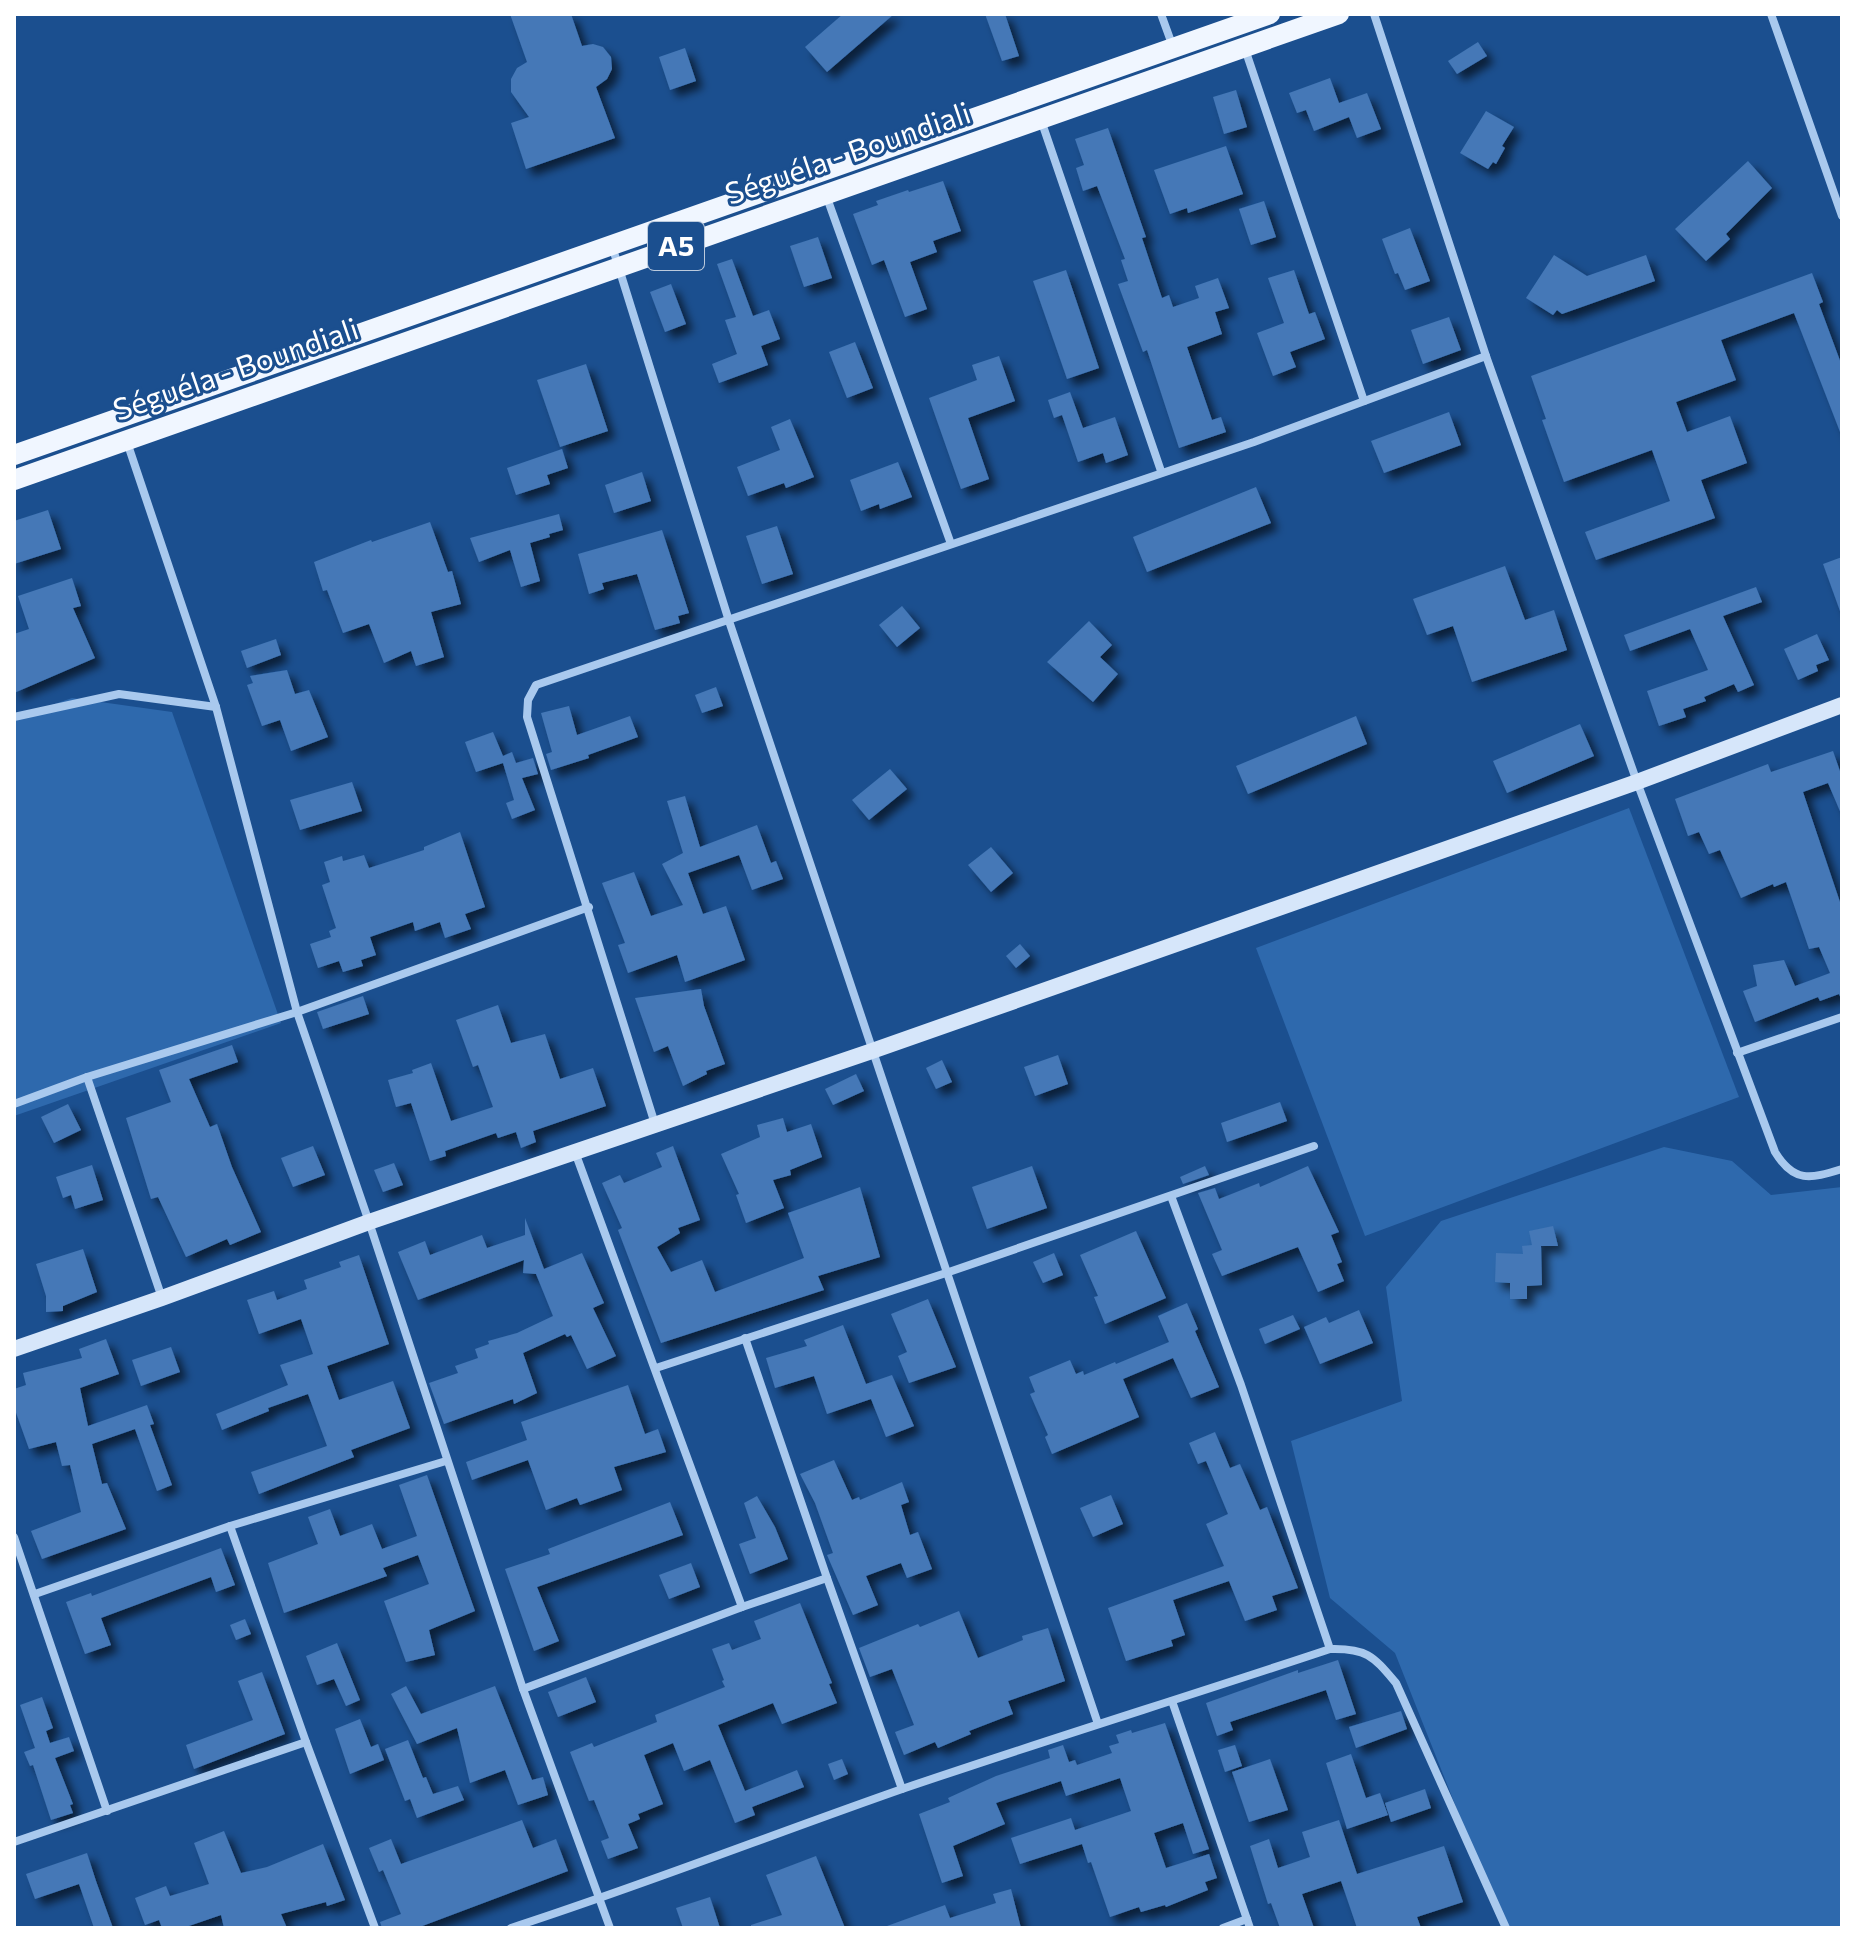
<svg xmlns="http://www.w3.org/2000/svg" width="1856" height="1942" font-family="Commissioner,sans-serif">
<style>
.green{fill:#2e69ad}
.building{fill:#4478b7;filter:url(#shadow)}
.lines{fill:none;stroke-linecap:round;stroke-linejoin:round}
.street{stroke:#a9c9ee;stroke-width:8}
.secondary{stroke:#d6e6fa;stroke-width:16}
.primary{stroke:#f0f6ff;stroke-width:20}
.labels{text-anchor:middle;stroke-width:6;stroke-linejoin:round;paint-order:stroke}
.shield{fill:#1b4f8f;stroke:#bbcadd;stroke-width:2}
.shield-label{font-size:28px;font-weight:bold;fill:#fff}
.street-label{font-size:30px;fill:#fff;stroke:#1b4f8f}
</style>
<defs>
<filter id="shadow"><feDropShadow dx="7" dy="7" stdDeviation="4" flood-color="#0009"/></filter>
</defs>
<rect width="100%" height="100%" fill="#1b4f8f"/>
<g class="green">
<polygon points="72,698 172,712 281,1023 14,1116 14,718"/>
<polygon points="1629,808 1739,1097 1365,1236 1256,948"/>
<polygon points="1664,1147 1732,1161 1771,1195 1842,1187 1842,1926 1837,1928 1504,1928 1395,1653 1330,1598 1291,1441 1402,1401 1386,1287 1441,1221"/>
</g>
<g class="building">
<polygon points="510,14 571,14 582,46 593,44 603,47 611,57 612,69 607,79 596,87 615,138 526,169 511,123 529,117 511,92 511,79 517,68 527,62"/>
<polygon points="843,14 894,14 827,72 805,47"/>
<polygon points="985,14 1005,14 1019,56 1002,61"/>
<polygon points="1478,42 1487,56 1457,74 1448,61"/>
<polygon points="685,48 696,81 670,90 659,57"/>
<polygon points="1330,78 1339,103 1367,93 1381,129 1357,138 1349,117 1314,131 1306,110 1297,113 1289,93"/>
<polygon points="1236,90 1247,127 1224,134 1213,97"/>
<polygon points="1486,111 1514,127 1502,146 1505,148 1496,164 1493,162 1488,169 1460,153"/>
<polygon points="1108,128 1146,237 1142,238 1162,298 1169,295 1173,307 1199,298 1195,286 1218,278 1229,308 1215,312 1222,334 1187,347 1212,420 1221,417 1226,432 1179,448 1147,350 1143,352 1118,284 1128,281 1121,260 1125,259 1097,186 1083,191 1076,168 1084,165 1075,139"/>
<polygon points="1226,146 1243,194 1188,213 1187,208 1170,214 1154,170"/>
<polygon points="1748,161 1772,188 1726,234 1730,239 1706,261 1675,229"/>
<polygon points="943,181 961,231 933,241 937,252 910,262 927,309 905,317 884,260 872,265 853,214 878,205 876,201 908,190 909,192"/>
<polygon points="1264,201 1276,237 1251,245 1239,209"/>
<polygon points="1410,228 1430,281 1405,290 1398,273 1395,274 1382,239"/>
<polygon points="818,237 832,278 804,287 790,246"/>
<polygon points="1554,255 1587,276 1646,255 1655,281 1562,314 1557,310 1553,315 1526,298"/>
<polygon points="732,259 753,316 769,310 780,339 761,346 768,365 719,383 712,364 737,354 725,320 736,317 717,264"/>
<polygon points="1066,270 1099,368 1067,379 1033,281"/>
<polygon points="1294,270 1309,314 1315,312 1325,339 1290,352 1296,367 1273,376 1257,333 1284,323 1268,278"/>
<polygon points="1812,273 1823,302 1819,304 1842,366 1842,437 1794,313 1721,340 1736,380 1676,402 1687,432 1730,416 1747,463 1701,480 1715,518 1596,560 1585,532 1670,501 1652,450 1564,482 1542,420 1546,419 1531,376"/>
<polygon points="671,284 686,324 665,332 650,292"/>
<polygon points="1449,317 1461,350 1423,364 1411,330"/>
<polygon points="855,342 873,388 847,398 829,352"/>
<polygon points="999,356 1015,401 968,418 989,479 961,489 929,398 977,380 972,365"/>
<polygon points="586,364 608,431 560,447 537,380"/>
<polygon points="1070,392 1083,428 1115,417 1128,455 1106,463 1103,453 1078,462 1062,415 1054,418 1048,400"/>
<polygon points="1449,412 1461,445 1384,473 1371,441"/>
<polygon points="790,419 814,477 786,488 784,483 748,496 737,467 780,450 771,427"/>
<polygon points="562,449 568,468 547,475 550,484 516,495 507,468"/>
<polygon points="898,462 912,497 880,509 879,504 861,511 850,480"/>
<polygon points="642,472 651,501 614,513 605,485"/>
<polygon points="1256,487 1271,523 1147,572 1133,537"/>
<polygon points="48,510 61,549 14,564 14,521"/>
<polygon points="559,514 563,530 549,534 550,537 530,543 540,581 521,587 510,550 479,562 470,538"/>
<polygon points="430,522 448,572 452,571 461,604 431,612 444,657 416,666 411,651 384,663 369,624 343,633 327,590 323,591 314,562 371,540 372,542"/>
<polygon points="777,526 793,574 762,584 746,536"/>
<polygon points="662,530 689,613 678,616 680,623 655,630 637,574 602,583 604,589 589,594 578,554"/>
<polygon points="1842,557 1842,611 1840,611 1823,564"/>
<polygon points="1505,566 1525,620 1554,610 1567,650 1472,682 1453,626 1427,635 1413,599"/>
<polygon points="72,578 81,606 73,608 95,658 14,693 14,634 29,629 18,596"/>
<polygon points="1756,587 1762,602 1723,616 1754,685 1738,692 1734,684 1704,697 1706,701 1683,709 1686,717 1659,726 1647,691 1708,670 1690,629 1630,651 1624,635"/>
<polygon points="902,606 920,628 897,647 879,625"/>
<polygon points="1089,621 1112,645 1100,657 1118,674 1093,702 1047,662"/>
<polygon points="1817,634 1829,660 1816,665 1818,671 1798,680 1784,649"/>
<polygon points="276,639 281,655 247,668 241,651"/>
<polygon points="287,670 295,694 309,690 328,737 291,751 280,720 262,726 247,685 253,683 250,676"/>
<polygon points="716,687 723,706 702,713 695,695"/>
<polygon points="569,706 577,735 630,716 638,737 588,755 589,758 551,770 546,754 552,752 541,713"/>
<polygon points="1356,716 1367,744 1248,794 1236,766"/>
<polygon points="1580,724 1594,756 1507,793 1493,761"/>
<polygon points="493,732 503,756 512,752 516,763 533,758 538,774 522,778 535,810 512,819 506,803 514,800 503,763 476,772 465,742"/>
<polygon points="1833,751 1842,777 1842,816 1828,783 1803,792 1842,908 1842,1001 1839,994 1820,1001 1818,997 1755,1022 1743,991 1757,986 1753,965 1784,960 1795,986 1830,973 1819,947 1809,949 1786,882 1774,887 1773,884 1741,898 1720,850 1709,854 1699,832 1688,836 1675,799 1768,764 1771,772"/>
<polygon points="890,769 907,789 869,820 852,800"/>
<polygon points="352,782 362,811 300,830 290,800"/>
<polygon points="685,796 700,847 757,825 771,863 776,861 783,879 752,890 739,855 688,873 703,914 726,906 745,960 685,982 677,955 628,973 618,945 625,943 602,883 634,872 651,916 683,905 662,864 683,853 667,801"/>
<polygon points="460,832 485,907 465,914 471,929 445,938 440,922 415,931 413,922 370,937 376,955 361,960 363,966 343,972 339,961 318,968 310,944 331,937 329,931 336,928 322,885 330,882 324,862 342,856 343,861 364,855 369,868 424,850 424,847"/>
<polygon points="991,847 1013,873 991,892 968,865"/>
<polygon points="1020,944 1030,956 1016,968 1006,956"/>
<polygon points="701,989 704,1006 725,1064 706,1071 707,1074 683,1086 668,1046 654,1052 635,998"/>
<polygon points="363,996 369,1014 323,1029 317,1012"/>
<polygon points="498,1005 511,1043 545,1034 560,1079 593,1068 606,1106 533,1131 536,1142 521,1148 516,1132 498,1138 496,1133 445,1151 446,1156 430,1161 411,1103 396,1107 388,1080 413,1073 412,1070 431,1063 451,1121 493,1107 478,1065 473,1067 456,1020"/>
<polygon points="232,1045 238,1062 189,1079 210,1127 217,1124 232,1167 261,1232 230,1245 227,1239 186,1257 158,1197 151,1199 126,1118 171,1102 159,1070"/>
<polygon points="1058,1055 1068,1084 1035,1096 1024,1067"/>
<polygon points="942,1060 952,1082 936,1089 926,1068"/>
<polygon points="856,1074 864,1091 833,1105 825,1089"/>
<polygon points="1280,1102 1287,1121 1227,1142 1221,1123"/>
<polygon points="68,1104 81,1130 54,1143 41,1117"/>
<polygon points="783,1118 787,1132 811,1124 822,1157 790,1170 791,1175 773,1180 784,1208 746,1223 736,1195 739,1194 721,1154 760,1137 757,1125"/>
<polygon points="313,1146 325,1175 293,1187 281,1158"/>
<polygon points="673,1146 700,1220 678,1228 680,1233 657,1247 671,1272 702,1260 715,1292 804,1258 788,1213 860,1187 880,1257 818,1276 824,1290 661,1343 618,1230 622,1228 602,1183 620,1175 624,1183 662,1167 656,1153"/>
<polygon points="394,1163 403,1185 383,1192 374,1170"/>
<polygon points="92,1165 103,1200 75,1209 71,1195 63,1198 56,1177"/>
<polygon points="1032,1166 1047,1208 987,1229 972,1187"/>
<polygon points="1205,1166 1209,1175 1183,1184 1180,1177"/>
<polygon points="1308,1166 1339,1232 1331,1235 1342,1262 1337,1264 1344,1281 1318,1292 1298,1247 1222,1276 1212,1254 1222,1250 1198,1193 1215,1188 1219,1199 1259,1183 1260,1187"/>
<polygon points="525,1218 544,1269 582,1253 604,1303 593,1308 616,1356 587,1369 571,1335 567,1337 565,1334 523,1353 537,1393 514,1404 513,1399 444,1424 429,1383 458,1373 455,1366 478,1358 475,1349 489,1344 488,1341 517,1333 553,1316 536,1274 523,1273 524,1260 418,1300 398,1252 425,1241 430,1255 482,1235 487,1248 525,1235"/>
<polygon points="1553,1226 1558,1246 1541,1246 1542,1285 1527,1286 1527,1299 1510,1299 1510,1283 1495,1282 1496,1253 1523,1254 1522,1246 1532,1245 1529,1231"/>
<polygon points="1136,1231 1166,1298 1105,1324 1094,1297 1098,1296 1080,1255"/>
<polygon points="83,1249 97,1292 63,1306 63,1311 46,1312 46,1296 36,1264"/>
<polygon points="1054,1253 1063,1275 1043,1283 1033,1262"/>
<polygon points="359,1255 389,1344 327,1366 339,1400 393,1381 410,1428 351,1450 354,1457 259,1494 251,1472 327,1446 308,1394 268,1408 269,1411 222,1430 216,1414 288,1385 280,1365 313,1354 301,1319 259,1334 247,1300 274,1291 277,1300 307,1289 304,1280 341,1267 339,1262"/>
<polygon points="928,1299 956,1367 909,1383 898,1356 907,1352 891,1314"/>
<polygon points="1187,1303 1198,1329 1195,1331 1219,1387 1191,1398 1173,1358 1123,1379 1139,1417 1052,1454 1045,1437 1048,1435 1030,1394 1035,1392 1029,1377 1070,1360 1076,1374 1083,1371 1084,1375 1115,1362 1116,1364 1169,1342 1158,1316"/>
<polygon points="1359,1310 1373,1343 1320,1364 1304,1327 1326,1317 1329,1323"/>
<polygon points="1293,1315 1300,1329 1265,1344 1259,1329"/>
<polygon points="843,1325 866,1384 892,1375 914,1426 886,1437 871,1399 827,1414 814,1376 775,1388 766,1358 807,1346 804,1340"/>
<polygon points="106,1339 119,1374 80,1388 88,1426 147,1405 154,1424 150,1425 172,1485 157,1491 135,1429 92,1444 102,1484 107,1483 126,1529 42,1559 31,1531 81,1512 70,1465 62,1466 56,1442 29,1449 14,1407 14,1389 26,1385 23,1373 82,1358 79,1349"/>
<polygon points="171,1347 180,1372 141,1386 132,1360"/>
<polygon points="628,1385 645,1434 658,1429 666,1452 614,1467 622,1490 580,1505 577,1498 546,1510 528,1460 472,1480 466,1462 527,1440 521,1422"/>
<polygon points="1215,1432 1230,1468 1240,1464 1260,1510 1267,1507 1298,1588 1272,1596 1277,1610 1245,1621 1229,1581 1173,1600 1185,1635 1171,1640 1173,1646 1126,1661 1108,1608 1224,1566 1206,1524 1228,1514 1206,1461 1198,1464 1189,1443"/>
<polygon points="834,1460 852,1500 859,1497 860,1500 902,1482 909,1502 901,1505 910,1535 918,1532 932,1569 907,1578 901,1563 866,1576 878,1605 853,1615 827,1555 833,1553 815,1503 800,1474"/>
<polygon points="427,1475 475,1611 429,1630 435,1655 406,1662 384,1601 429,1584 418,1555 383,1568 387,1576 284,1613 268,1563 318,1544 308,1517 330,1509 340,1536 372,1524 382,1549 417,1536 399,1485"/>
<polygon points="1111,1495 1123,1524 1093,1537 1080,1508"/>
<polygon points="757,1496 775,1527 788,1559 750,1574 739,1544 756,1538 744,1503"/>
<polygon points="670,1502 683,1535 537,1587 559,1641 534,1651 505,1569 550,1554 548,1549"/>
<polygon points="221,1548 235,1585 216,1592 211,1577 101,1618 111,1645 85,1654 66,1602 91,1593 92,1596"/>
<polygon points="691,1563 700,1587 669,1599 659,1575"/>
<polygon points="800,1603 832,1683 829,1684 837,1703 782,1724 773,1703 718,1725 745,1791 797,1770 804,1787 752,1807 755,1815 735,1823 710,1760 684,1771 673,1743 644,1755 663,1804 638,1814 640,1819 628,1824 638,1848 608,1859 601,1841 609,1838 594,1800 589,1801 570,1752 592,1743 594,1747 657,1722 655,1715 725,1687 722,1681 724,1680 712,1649 729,1643 732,1650 761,1639 754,1621"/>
<polygon points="959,1611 978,1658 1023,1640 1022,1636 1048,1628 1065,1681 1008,1701 1013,1714 969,1731 971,1734 938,1748 935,1742 904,1755 895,1732 914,1725 892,1669 870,1677 859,1648 918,1624 920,1627"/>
<polygon points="245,1619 251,1634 236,1640 230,1625"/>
<polygon points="337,1643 360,1700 346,1706 334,1679 317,1685 306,1656"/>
<polygon points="1338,1660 1356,1714 1336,1720 1326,1690 1230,1722 1233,1730 1217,1736 1206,1703 1298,1670 1298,1673"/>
<polygon points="262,1672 285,1734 194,1769 186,1745 253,1720 238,1681"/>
<polygon points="586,1677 596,1702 558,1717 548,1692"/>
<polygon points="406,1686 421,1714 495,1686 532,1780 543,1777 548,1795 518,1805 505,1770 470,1783 457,1728 417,1744 391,1694"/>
<polygon points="42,1697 53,1728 46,1731 50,1743 69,1737 74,1751 55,1758 73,1804 70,1805 73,1813 51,1820 33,1765 30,1766 24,1752 35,1748 20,1705"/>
<polygon points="1401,1711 1407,1729 1356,1748 1349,1727"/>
<polygon points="360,1719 371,1747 378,1744 384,1760 350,1774 335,1729"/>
<polygon points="1165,1723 1209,1849 1193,1854 1183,1823 1154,1833 1166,1868 1209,1854 1217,1878 1205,1882 1208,1890 1166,1907 1165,1905 1141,1912 1139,1907 1110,1917 1091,1862 1088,1863 1082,1844 1020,1864 1011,1838 1071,1818 1075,1830 1131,1811 1120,1778 1066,1796 1061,1781 996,1803 1005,1824 953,1846 963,1876 942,1883 919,1814 950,1802 948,1798 996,1776 1050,1758 1048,1750 1063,1745 1069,1762 1075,1760 1077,1765 1112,1753 1109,1746 1119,1743 1116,1735 1131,1730 1132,1733"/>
<polygon points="408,1740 423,1778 426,1777 433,1794 458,1786 464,1800 417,1818 410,1799 405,1801 385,1749"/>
<polygon points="1235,1745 1242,1766 1225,1772 1218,1750"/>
<polygon points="1351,1754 1366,1798 1380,1793 1388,1815 1347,1829 1326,1763"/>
<polygon points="842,1759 848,1774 834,1780 828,1764"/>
<polygon points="1270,1759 1288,1810 1249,1822 1232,1772"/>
<polygon points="1425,1789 1431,1808 1391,1822 1385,1803"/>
<polygon points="522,1820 533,1848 556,1839 568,1871 417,1928 382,1928 380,1922 401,1914 383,1870 379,1872 369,1848 391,1839 401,1864"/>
<polygon points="1339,1820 1357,1874 1444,1846 1463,1902 1417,1917 1421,1928 1357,1928 1341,1881 1302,1894 1314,1928 1280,1928 1271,1903 1268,1904 1250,1846 1269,1839 1278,1868 1310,1857 1302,1832"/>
<polygon points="224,1831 241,1873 267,1867 323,1844 345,1900 327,1906 326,1902 281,1914 287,1928 224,1928 221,1915 183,1928 162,1928 159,1920 145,1925 135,1898 166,1886 170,1896 209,1884 194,1843"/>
<polygon points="87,1853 96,1881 113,1928 94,1928 79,1884 35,1899 26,1874"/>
<polygon points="816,1856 845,1928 751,1928 751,1925 782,1915 766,1875"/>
<polygon points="1011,1889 1021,1928 887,1928 887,1926 945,1905 950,1918 996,1903 993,1894"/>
<polygon points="710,1897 720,1928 683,1928 676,1908"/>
</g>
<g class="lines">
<g class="street">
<polyline points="1161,14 1173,47"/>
<path d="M 1374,14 L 1486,356 L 1637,782 L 1775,1152 C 1794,1183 1810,1179 1842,1169"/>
<polyline points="1771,14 1842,216"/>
<polyline points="1245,49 1364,401"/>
<polyline points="1041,120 1161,471"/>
<polyline points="826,195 951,544"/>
<polyline points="612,246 729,621 1098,1724"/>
<polyline points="127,442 216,707 297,1012 369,1222 523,1689 610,1928"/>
<polyline points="14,717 119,694 216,707"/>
<polyline points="1737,1053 1842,1017"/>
<polyline points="87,1077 162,1298"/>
<polyline points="14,1104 87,1077 297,1012 589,907"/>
<polyline points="655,1124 527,717 528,700 536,685 1254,442 1486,356"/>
<polyline points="575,1152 742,1607"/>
<polyline points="1171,1196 1241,1385 1330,1649"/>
<polyline points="745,1338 827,1578 902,1789"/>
<polyline points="656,1368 946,1273 1314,1146"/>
<polyline points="230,1526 306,1742 375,1928"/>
<polyline points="14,1537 107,1811"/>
<polyline points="35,1594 230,1526 446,1461"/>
<polyline points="523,1689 742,1607 827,1578"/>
<polyline points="1172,1701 1250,1928"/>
<polyline points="14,1842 306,1742"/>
<path d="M 511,1928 C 644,1885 773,1834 905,1788 C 1046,1740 1189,1696 1330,1649 C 1367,1648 1373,1656 1396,1683 L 1506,1928"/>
<polyline points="1223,1928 1247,1919"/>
</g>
<polyline class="secondary" points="14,1349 162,1298 369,1222 872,1051 1637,782 1842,705"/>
<g class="primary">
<polyline points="14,455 1270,14"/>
<polyline points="14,480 1339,14"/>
</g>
</g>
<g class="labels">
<rect class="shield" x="648" y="222" width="56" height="48" rx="6"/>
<g class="shield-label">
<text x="676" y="256">A5</text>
</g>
<g class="street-label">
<text transform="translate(848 154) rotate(-19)" y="10">Séguéla - Boundiali</text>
<text transform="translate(236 370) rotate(-19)" y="10">Séguéla - Boundiali</text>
</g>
</g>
<rect width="1856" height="1942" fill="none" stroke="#ffffff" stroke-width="32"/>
</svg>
